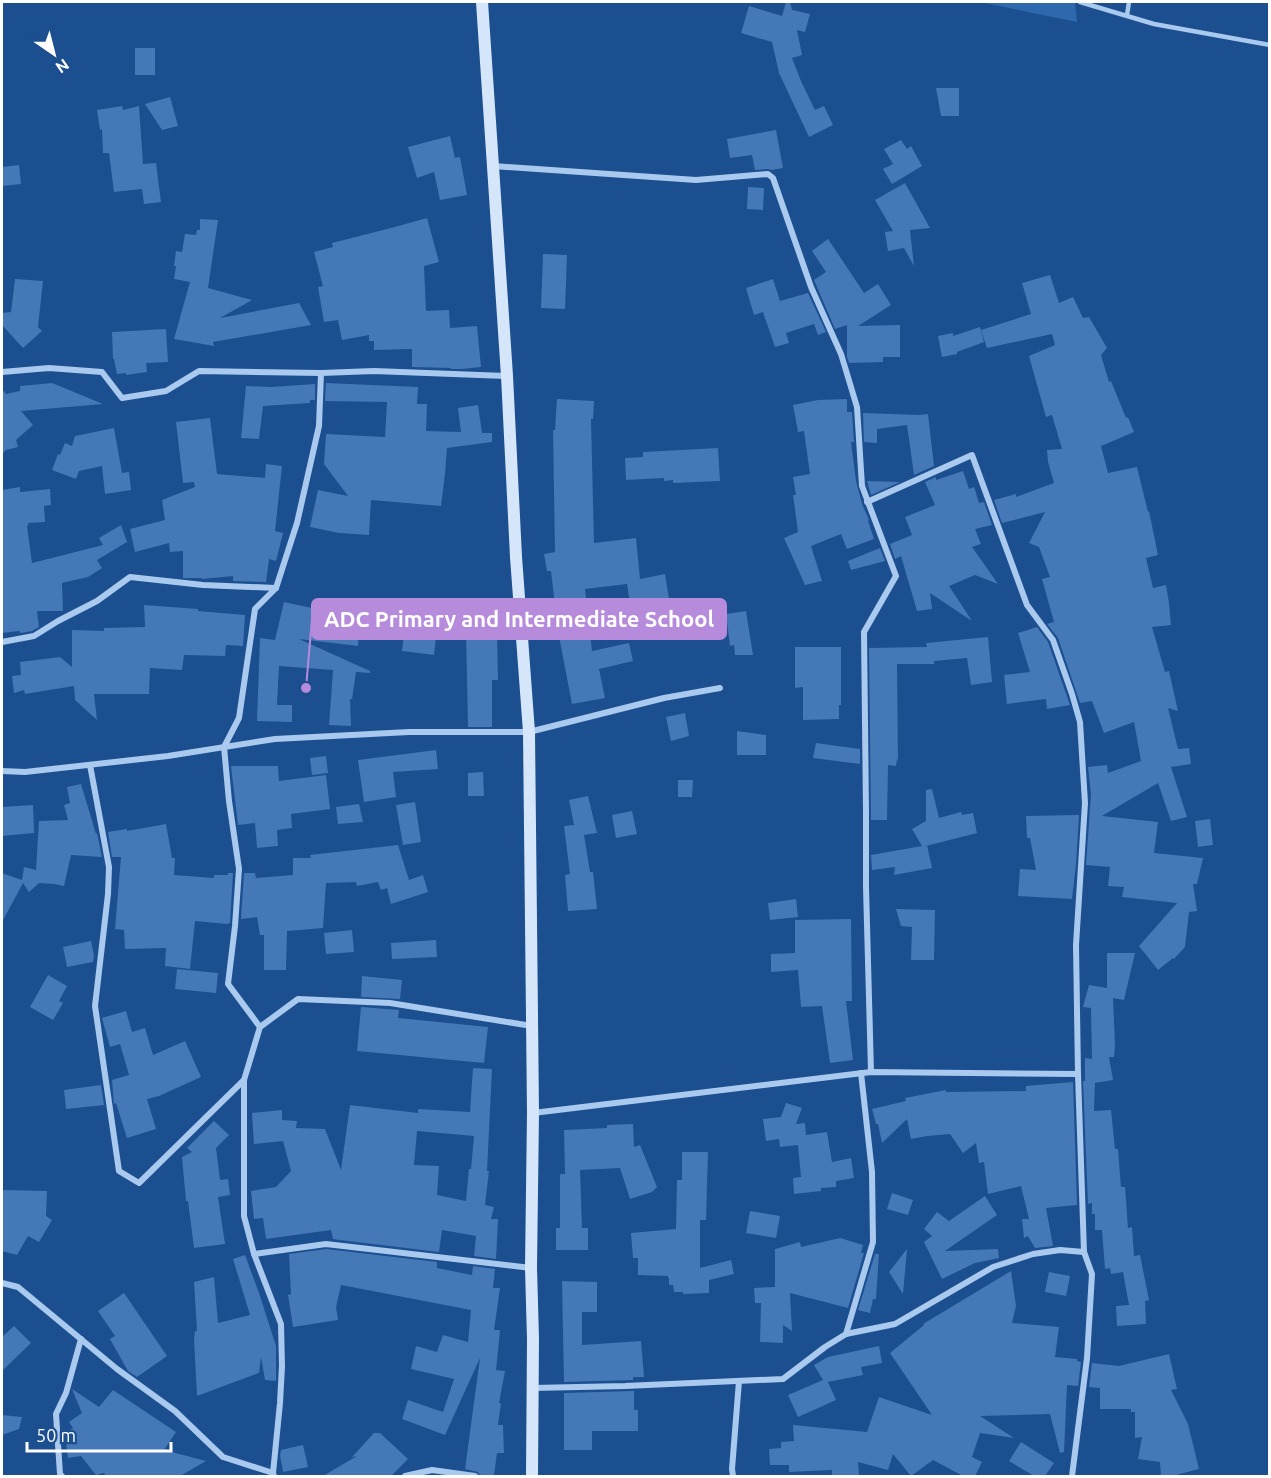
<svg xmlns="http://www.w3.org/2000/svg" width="1271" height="1478" font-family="Ubuntu,sans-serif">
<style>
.green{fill:#2e69ad}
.building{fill:#4478b7;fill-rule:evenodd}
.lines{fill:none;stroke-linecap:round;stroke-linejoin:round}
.lane{stroke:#a9c9ee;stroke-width:4.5}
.street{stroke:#a9c9ee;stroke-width:6}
.secondary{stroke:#d6e6fa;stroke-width:12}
.leader{fill:none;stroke:#b68bdc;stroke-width:2}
.callout-dot{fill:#b68bdc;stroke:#1b4f8f;stroke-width:2}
.callout{fill:#b68bdc;stroke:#b68bdc;stroke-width:2}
.callout-label{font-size:22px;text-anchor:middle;font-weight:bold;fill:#fff}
</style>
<rect width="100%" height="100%" fill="#1b4f8f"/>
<polygon class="green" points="980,2 1075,2 1077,22"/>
<g class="building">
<polygon points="786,2 790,2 792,10 810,14 805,32 797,30 802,55 792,58 801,81 815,110 824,106 833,125 809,137 779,73 772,42 741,33 749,6 782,16"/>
<rect x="135" y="48" width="20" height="27"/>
<polygon points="936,88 959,88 959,116 941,116"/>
<polygon points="170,97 178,126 162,130 145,104"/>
<polygon points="122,106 123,110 139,106 143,164 156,163 161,202 144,204 142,189 114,192 109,153 103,153 102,129 100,130 97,110"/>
<polygon points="776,130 783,168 772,170 768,169 755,170 752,155 730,158 727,139"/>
<polygon points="450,136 455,158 460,157 467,195 440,200 434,172 417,178 408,147"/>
<polygon points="901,140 907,149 911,146 922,166 892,184 883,169 893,164 884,149"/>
<polygon points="19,165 21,184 2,186 2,167"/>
<polygon points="905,183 930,228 910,230 914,266 904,248 888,251 885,232 893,231 875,200"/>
<polygon points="748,187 764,188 763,210 747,209"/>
<polygon points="427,218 439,262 424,266 426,311 449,310 450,328 477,326 481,367 462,369 451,369 451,368 412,367 412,349 374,350 374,341 369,341 369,335 342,340 338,320 324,322 318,287 323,286 314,252 333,247 332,243 391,228"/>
<polygon points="200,219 218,220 208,288 252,300 220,318 299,303 311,325 213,342 214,346 174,339 190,282 174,279 176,266 174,266 176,251 182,252 185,234 196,235 197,230 200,230"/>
<polygon points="828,239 864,293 878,284 891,305 858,326 900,325 900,357 883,357 883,362 849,363 847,357 847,325 835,329 814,280 826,272 812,251"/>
<polygon points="543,254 567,255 565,309 541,308"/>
<polygon points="1050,275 1059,303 1073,297 1083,318 1089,317 1107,348 1101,355 1109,382 1111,381 1126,418 1128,417 1134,432 1101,446 1108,473 1137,467 1148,512 1149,511 1158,555 1146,558 1153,588 1166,585 1169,603 1171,625 1152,627 1165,672 1169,671 1178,711 1168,708 1178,749 1189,748 1191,764 1171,767 1187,817 1171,821 1158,783 1102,816 1158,822 1154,853 1203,858 1197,884 1193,884 1197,911 1189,912 1185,947 1174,959 1173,958 1158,970 1139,946 1177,903 1122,897 1124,887 1108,886 1110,867 1086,865 1091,794 1088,767 1107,765 1108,773 1141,761 1134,722 1104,733 1092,701 1080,703 1058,638 1047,624 1054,622 1042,579 1050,577 1039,547 1029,543 1045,512 1002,523 994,500 1016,494 1016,497 1054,483 1048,462 1047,450 1062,449 1052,415 1046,417 1029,356 1055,345 1052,334 987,348 981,330 1031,314 1022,283"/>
<polygon points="15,279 43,281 38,327 42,331 23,348 2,325 2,313 11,312"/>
<polygon points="773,279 780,301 808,293 826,332 818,335 814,324 786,333 789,343 775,347 763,312 754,315 746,288"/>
<polygon points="980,327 984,342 957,352 957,354 942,357 938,336 953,333 953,336"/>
<polygon points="166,329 168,362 146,363 147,372 126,375 126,373 117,374 114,359 113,359 112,332"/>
<polygon points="52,383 103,404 21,411 33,425 16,440 18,447 6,450 2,454 2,389 6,394 20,391 20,386"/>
<polygon points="326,383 418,387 417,404 427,404 426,431 461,432 458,408 478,405 482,433 492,433 492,442 447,448 445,474 441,506 371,500 369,535 339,533 310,527 318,490 348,496 324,464 326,434 385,437 387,402 325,401"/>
<polygon points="315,384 315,400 310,400 310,403 263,406 259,439 241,438 246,386 271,387"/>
<polygon points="557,399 594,401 593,419 591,419 594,543 636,538 640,579 665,574 674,629 635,635 627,584 585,589 592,651 629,643 633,661 599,669 605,698 572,704 558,631 551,571 547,571 544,554 555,552 553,430 555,430"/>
<polygon points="847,399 847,412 852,412 854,442 851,442 856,481 862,504 869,520 868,521 874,539 847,549 841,534 811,546 822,581 805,585 784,538 798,532 793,495 796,495 793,477 810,474 804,431 798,432 793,405 818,400"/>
<polygon points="863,413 919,415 928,414 934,466 914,475 907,425 877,429 877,443 864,442"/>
<polygon points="210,418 217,474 265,478 266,464 282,466 275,531 283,533 276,561 269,559 266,582 233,581 233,576 202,579 202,578 183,578 183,551 170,552 169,543 135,552 130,529 165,520 162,500 195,487 194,482 183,483 176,422"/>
<polygon points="114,428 122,473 129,472 131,490 105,494 102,466 79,471 76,479 52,470 58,454 60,455 65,443 72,446 75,436"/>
<polygon points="718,448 720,481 673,483 673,480 664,481 664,478 626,480 625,458 643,457 643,452"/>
<polygon points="963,471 969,489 974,487 979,503 984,502 992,525 975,529 981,544 972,547 998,584 975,575 949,586 972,621 930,593 932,609 917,611 901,556 895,559 890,544 912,535 905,517 935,505 925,482 936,477 936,480"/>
<polygon points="867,481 900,482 871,495"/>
<polygon points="20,487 20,492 50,489 51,505 44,506 45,522 28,523 28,526 27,526 32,563 103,545 99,538 121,525 127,542 97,560 102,568 88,577 62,583 63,611 37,611 39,627 32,631 21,633 19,631 2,633 2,490"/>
<polygon points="880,548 885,561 851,570 848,561"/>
<polygon points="469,599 487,599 488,631 497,631 498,680 492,680 492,727 468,727 466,632 470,632"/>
<polygon points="284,602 321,610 322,603 348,610 347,621 359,622 358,646 299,639 370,671 370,673 356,672 352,699 350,699 351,726 329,725 333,670 279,666 277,705 292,705 292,722 257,721 260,638 275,640"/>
<polygon points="144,605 198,609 198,611 245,615 243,646 226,645 225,656 184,655 182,670 150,668 149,694 94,694 97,720 75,700 74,686 25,694 24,690 14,693 12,676 21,675 20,662 60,657 72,667 72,630 104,631 104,628 145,627"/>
<polygon points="746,611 753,655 735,655 734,645 730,646 726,614"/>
<polygon points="405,624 437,628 434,655 402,651"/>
<polygon points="1037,627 1048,642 1070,705 1047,709 1046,699 1007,704 1004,675 1030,672 1018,633"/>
<polygon points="988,637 992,682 971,685 967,658 934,661 934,664 897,664 898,762 897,758 896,766 888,765 887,820 871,820 869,648 927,647 926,643"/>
<polygon points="795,647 841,647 841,705 839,705 839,719 803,720 803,687 795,688"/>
<polygon points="685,713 689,736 671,741 666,717"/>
<polygon points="737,731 766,735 766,755 737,755"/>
<polygon points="816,743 860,749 860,764 813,758"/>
<polygon points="436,750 438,769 393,772 396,797 364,802 358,760"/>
<polygon points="326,756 328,773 312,775 310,758"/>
<polygon points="231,766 278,766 279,781 326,775 330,809 291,814 292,828 277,830 278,846 257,848 255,823 238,825"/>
<polygon points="483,772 484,796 468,796 468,773"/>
<polygon points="678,780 693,780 692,797 678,797"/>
<polygon points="81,784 96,834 97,833 102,857 71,855 64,886 54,884 39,883 29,892 23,883 2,922 2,873 22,880 24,867 36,870 39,821 68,820 64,805 70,803 67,787"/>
<polygon points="932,789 939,818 961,812 962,815 973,813 977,833 926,846 927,845 932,868 894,875 895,867 872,870 871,855 922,846 912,829 926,821 926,790"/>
<polygon points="588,796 597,833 584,835 590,872 593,872 597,909 568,911 565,875 570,874 564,826 574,825 569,800"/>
<polygon points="415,802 421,842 403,845 396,805"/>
<polygon points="359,804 363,822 338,824 336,807"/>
<polygon points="33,805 34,833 2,836 2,807"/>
<polygon points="632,811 637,834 616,838 612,815"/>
<polygon points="1079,815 1076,864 1072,899 1018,896 1020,869 1036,870 1030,838 1027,838 1026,816"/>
<polygon points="1210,819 1213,845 1198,847 1195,821"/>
<polygon points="166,824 172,858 175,858 174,875 214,878 214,875 228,875 228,873 233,873 230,923 227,924 195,921 190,969 165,966 166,948 125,949 124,930 115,929 121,857 112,857 108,832 127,829 127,831"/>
<polygon points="398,845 409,880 423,875 428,892 391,904 387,888 381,890 378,882 357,886 356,882 326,883 323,928 287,931 286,970 264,970 264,935 260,935 257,917 241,919 244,873 255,873 256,878 293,875 293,858 311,858 310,855"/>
<polygon points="796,899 798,917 770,920 768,903"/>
<polygon points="896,909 935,910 934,960 911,960 912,927 901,926"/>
<polygon points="851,919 852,1001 846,1001 853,1060 830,1063 822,1006 801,1007 798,970 771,972 771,954 795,953 795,920"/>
<polygon points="352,930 354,952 326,954 324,933"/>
<polygon points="436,940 437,957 392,959 391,943"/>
<polygon points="91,941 94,955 93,962 67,967 63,947"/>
<polygon points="1107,953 1135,953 1124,1000 1113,998 1115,1045 1114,1057 1109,1057 1113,1080 1095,1083 1094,1111 1111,1110 1115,1149 1118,1149 1121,1187 1125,1187 1128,1228 1132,1227 1134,1256 1140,1255 1149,1300 1145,1301 1146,1324 1117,1326 1116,1306 1129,1305 1123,1272 1111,1274 1110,1268 1105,1269 1102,1230 1095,1230 1095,1214 1092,1214 1092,1203 1088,1204 1083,1081 1085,1081 1085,1058 1092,1059 1091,1008 1083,1007 1089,985 1107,988"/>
<polygon points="177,969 218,973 216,993 175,989"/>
<polygon points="48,975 67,986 59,1001 63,1003 53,1020 30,1007"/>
<polygon points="362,976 402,980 400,999 361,997"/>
<polygon points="361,1007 399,1010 398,1018 488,1027 484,1063 357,1051"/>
<polygon points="126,1011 132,1032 145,1028 153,1055 185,1041 201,1077 159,1096 147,1099 156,1129 127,1138 116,1103 114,1104 112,1080 129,1075 120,1044 110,1047 102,1018"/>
<path d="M 473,1068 L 492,1069 L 487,1171 L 489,1171 L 485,1205 L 494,1207 L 491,1219 L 498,1219 L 496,1259 L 474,1256 L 476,1236 L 442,1230 L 439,1252 L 332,1239 L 333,1239 L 331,1230 L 266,1239 L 263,1218 L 254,1219 L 251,1191 L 276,1187 L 291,1171 L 283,1141 L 254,1144 L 252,1113 L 282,1110 L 282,1120 L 297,1121 L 296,1128 L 325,1129 L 341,1170 L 350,1105 L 418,1113 L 418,1109 L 470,1112 ZM 417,1131 L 474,1136 L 471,1169 L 469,1169 L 466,1201 L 437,1195 L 439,1166 L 414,1165 Z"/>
<polygon points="1073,1082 1077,1205 1046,1208 1053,1246 1035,1248 1028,1236 1024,1238 1022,1219 1029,1219 1021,1186 988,1194 984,1162 979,1163 976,1143 963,1153 950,1134 927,1136 911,1139 907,1119 882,1143 878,1124 876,1124 872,1109 906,1101 905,1098 946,1090 946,1092 1026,1091 1026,1086"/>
<polygon points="101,1085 104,1105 66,1109 64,1090"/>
<polygon points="786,1103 802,1108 796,1124 805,1123 806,1135 827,1132 832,1162 851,1158 854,1178 836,1181 836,1187 821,1188 821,1191 794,1194 793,1178 801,1177 798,1145 780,1147 779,1139 766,1141 763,1119 781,1117"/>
<polygon points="214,1121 229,1135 216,1148 220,1180 228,1179 230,1195 218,1197 225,1244 194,1248 188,1201 186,1201 182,1157 192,1152 187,1148"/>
<polygon points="633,1124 634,1147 640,1145 657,1187 652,1192 630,1199 620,1168 580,1170 582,1228 588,1228 588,1250 556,1250 556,1228 560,1228 560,1174 565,1174 564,1130 607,1128 607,1125"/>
<polygon points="682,1152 708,1152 706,1220 700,1220 700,1268 731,1260 734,1274 709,1280 709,1293 683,1294 683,1292 674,1292 673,1285 669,1285 669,1278 668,1278 668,1276 638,1275 638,1258 633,1258 631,1233 676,1229 677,1180 682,1180"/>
<polygon points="2,1190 47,1191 46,1216 52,1220 39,1242 28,1236 17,1255 2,1251"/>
<polygon points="892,1193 913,1200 908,1215 887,1209"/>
<polygon points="985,1196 997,1215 945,1251 998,1249 999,1258 975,1263 942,1279 924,1242 932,1236 924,1229 937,1212 949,1221"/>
<polygon points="750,1211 780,1216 776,1238 746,1233"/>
<polygon points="840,1238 863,1245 861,1253 864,1253 848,1308 790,1293 792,1331 783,1325 783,1343 760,1342 761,1303 755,1303 754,1288 775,1287 775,1249 800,1242 801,1247"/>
<polygon points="326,1249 437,1262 437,1268 472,1275 473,1266 495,1269 493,1288 500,1288 494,1330 500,1330 496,1370 505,1371 499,1403 501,1403 498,1425 503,1425 504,1453 497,1453 494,1476 480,1476 478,1472 465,1469 480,1358 445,1435 402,1419 408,1400 443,1412 454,1379 411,1369 416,1346 437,1352 443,1335 468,1342 471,1310 341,1285 336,1307 338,1320 293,1327 288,1295 291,1294 289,1254"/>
<polygon points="907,1249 903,1294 889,1272"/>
<polygon points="875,1254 879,1254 876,1299 873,1299 870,1313 858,1310"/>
<polygon points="245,1255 259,1293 276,1346 276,1381 265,1380 261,1357 259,1373 197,1396 194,1339 195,1331 197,1331 194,1282 214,1277 218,1323 250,1315 233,1259"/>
<polygon points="1011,1271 1016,1306 1012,1323 1059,1327 1055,1357 1077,1359 1077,1361 1081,1362 1078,1386 1067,1385 1064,1452 1060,1453 1050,1414 980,1416 1014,1438 980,1433 972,1457 982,1462 975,1476 963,1476 933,1460 911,1476 893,1454 888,1470 858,1462 859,1476 832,1476 832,1470 789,1472 789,1465 770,1465 769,1449 781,1448 781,1442 794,1441 793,1425 867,1432 879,1397 932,1415 890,1353 924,1325 923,1324"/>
<polygon points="1049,1272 1070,1276 1066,1296 1045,1292"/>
<polygon points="562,1281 597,1282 597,1312 582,1312 582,1345 641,1341 644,1377 633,1377 633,1380 564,1382"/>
<polygon points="124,1293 167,1356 137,1377 128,1371 110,1339 115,1336 98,1311"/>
<polygon points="14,1326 31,1343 2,1371 2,1337"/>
<polygon points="879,1346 882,1363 861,1367 863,1375 828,1382 836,1400 798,1417 788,1395 823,1380 814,1365 828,1357"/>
<polygon points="1169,1354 1177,1389 1171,1390 1188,1424 1199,1469 1172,1476 1161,1476 1160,1462 1138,1459 1142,1437 1135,1438 1135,1412 1131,1412 1131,1409 1100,1409 1100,1388 1089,1387 1092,1363 1119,1366"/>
<polygon points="72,1389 99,1407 113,1390 176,1432 164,1450 206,1461 180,1476 106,1476 104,1473 96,1475 81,1456 68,1458 65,1433 73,1428 69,1422 82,1413"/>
<polygon points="634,1391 634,1410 638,1410 638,1431 592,1431 592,1450 564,1450 564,1393"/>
<polygon points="2,1415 22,1417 19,1429 2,1435"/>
<polygon points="374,1433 380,1433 408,1459 391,1476 323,1476 357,1456 352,1457"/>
<polygon points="1021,1442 1054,1463 1045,1476 1034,1476 1009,1461"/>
<polygon points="303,1445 308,1467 283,1472 280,1455 281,1450"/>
</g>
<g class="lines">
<g class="lane">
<polyline points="1080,2 1154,24 1270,45"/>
<polyline points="1127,15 1129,2"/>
</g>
<g class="street">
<polyline points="493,166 696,180 768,174 773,178 811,287 841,354 857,407 862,486 896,576 864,632 866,812 866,887 871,1072"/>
<polyline points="2,372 49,368 102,372 122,398 166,391 199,371 321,373"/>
<polyline points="867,502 972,455 1027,605 1053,640 1072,694 1080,722 1085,803 1076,945 1078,1074 1084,1252 1092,1274 1087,1358 1072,1476"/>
<polyline points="2,642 34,636 58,621 97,601 130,577 203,585 276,588"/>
<polyline points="90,765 109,867 108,894 95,1006 119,1171 139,1183 244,1080"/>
<polyline points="2,771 25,772 168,756 275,739 409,732 529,732 664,698 720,688"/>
<polyline points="260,1027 228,984 235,926 239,869 229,801 224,747 239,718 255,609 276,588 297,523 319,426 321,373 374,371 506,376"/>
<polyline points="533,1113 871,1072 1078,1074"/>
<polyline points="254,1254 326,1244 531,1268"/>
<polyline points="2,1283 18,1287 117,1369 175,1411 223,1457 273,1473"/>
<polyline points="846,1334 895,1324 993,1267 1033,1254 1060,1250 1084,1252"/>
<polyline points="532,1388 625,1386 783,1379 825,1347 846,1334 873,1242 872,1172 861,1073"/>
<polyline points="62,1476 60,1474 56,1414 66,1393 81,1339"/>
<polyline points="274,1476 273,1473 280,1403 282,1366 281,1324 254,1254 244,1216 244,1080 260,1027 298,999 390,1003 532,1026"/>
<polyline points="405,1476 432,1470 475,1476"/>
<polyline points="733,1476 732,1469 739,1381"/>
</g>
<polyline class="secondary" points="482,2 507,376 516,557 529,732 533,1113 531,1268 533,1339 532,1476"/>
</g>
<path class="leader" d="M306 688L312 619"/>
<circle class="callout-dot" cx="306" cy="688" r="6"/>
<rect class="callout" x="312" y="599" width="414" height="40" rx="6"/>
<g class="callout-label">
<text x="519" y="627">ADC Primary and Intermediate School</text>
</g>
<rect width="1271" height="1478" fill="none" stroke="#ffffff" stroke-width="6"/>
<g transform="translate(54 54) rotate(145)" stroke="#1b4f8f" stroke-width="4.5" paint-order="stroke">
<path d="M0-4.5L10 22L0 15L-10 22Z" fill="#ffffff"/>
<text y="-9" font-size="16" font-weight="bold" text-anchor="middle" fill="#ffffff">N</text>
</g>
<path d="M27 1442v9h144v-9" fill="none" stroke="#ffffff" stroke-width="3"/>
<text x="36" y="1442" font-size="18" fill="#ffffff" stroke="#1b4f8f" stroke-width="4.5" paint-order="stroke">50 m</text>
</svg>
